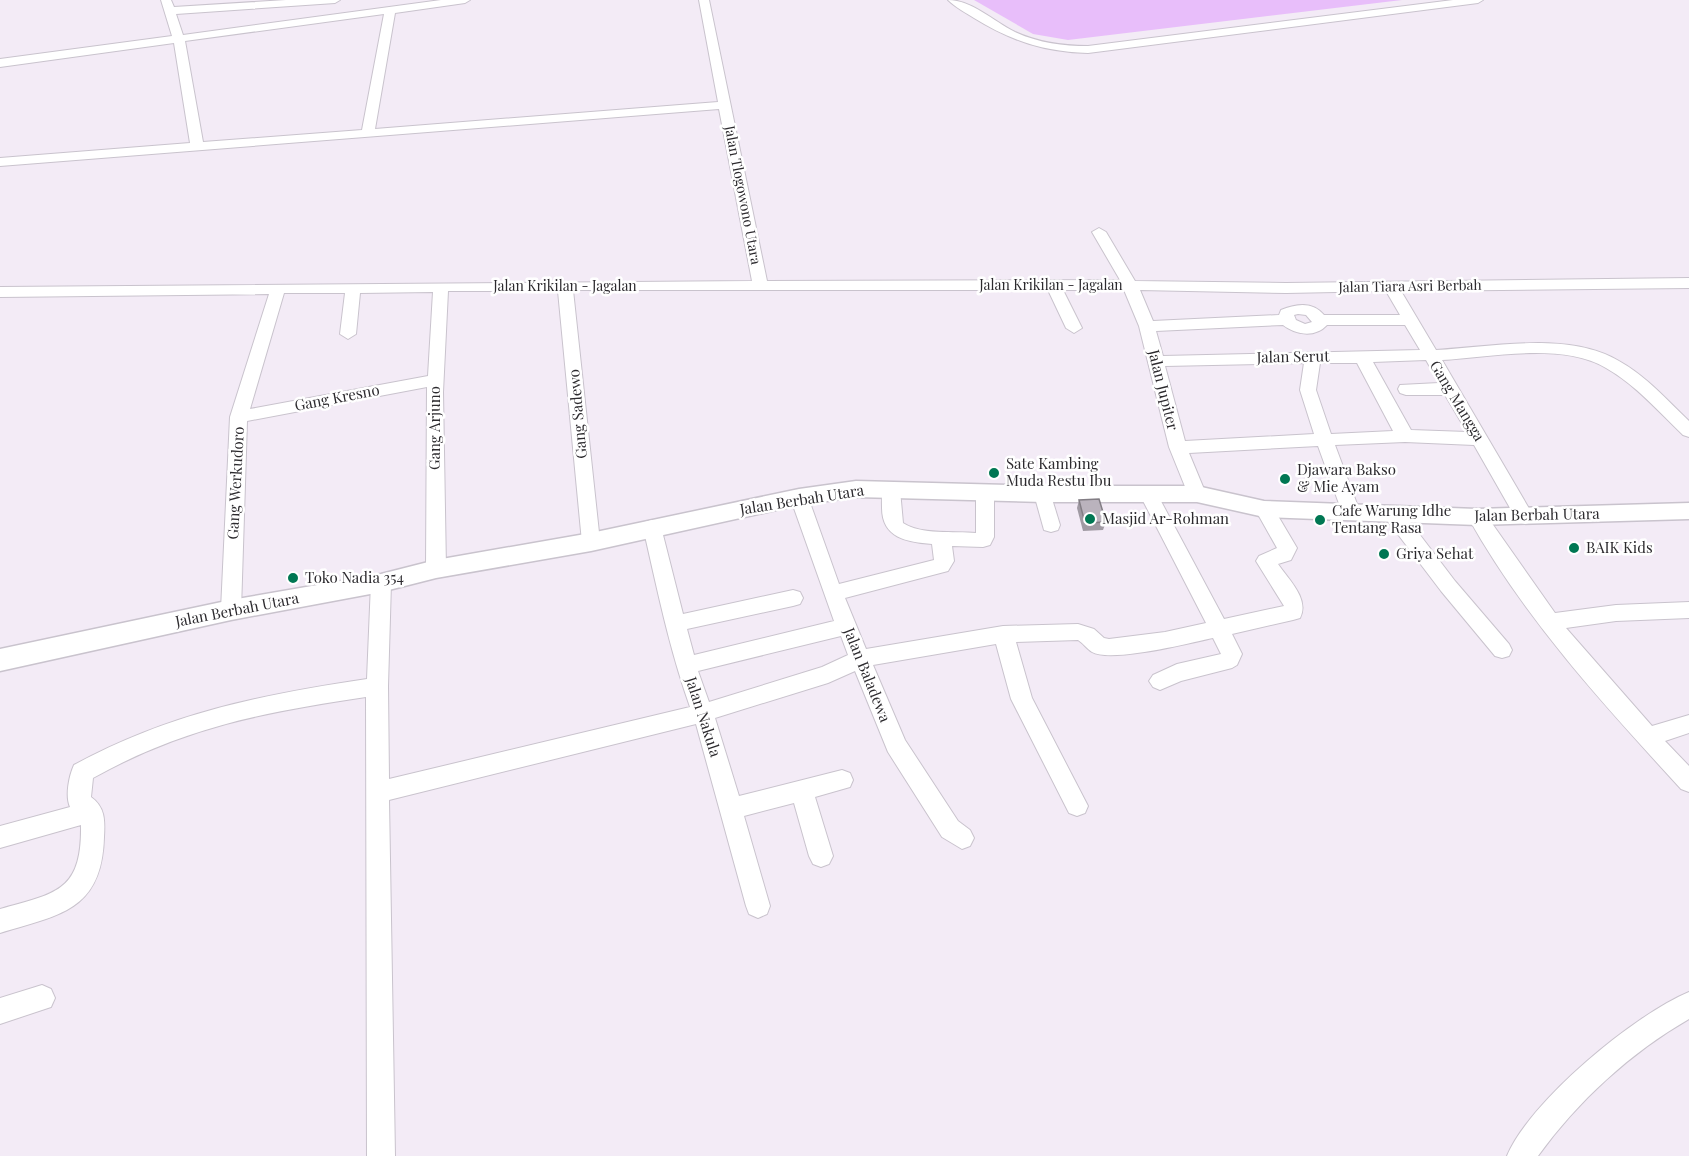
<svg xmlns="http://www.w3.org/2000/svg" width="1689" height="1156" font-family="'Playfair Display',serif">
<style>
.green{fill:#e8befa}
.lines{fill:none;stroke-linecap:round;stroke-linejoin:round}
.minor-casing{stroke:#c9c3cd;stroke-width:2}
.major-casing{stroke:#c9c3cd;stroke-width:3}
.minor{fill:#fff;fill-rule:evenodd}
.major{fill:#fff;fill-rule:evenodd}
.wall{fill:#a09aa3}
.building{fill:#bab3bd;stroke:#827d84;stroke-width:1.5}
.poi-dot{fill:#007753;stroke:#fff;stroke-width:2}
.labels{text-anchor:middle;stroke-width:5;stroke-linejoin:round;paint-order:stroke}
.far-street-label{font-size:14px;fill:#2c2a2e;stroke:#fff}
.street-label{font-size:15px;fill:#2c2a2e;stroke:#fff}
.poi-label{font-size:15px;fill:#2c2a2e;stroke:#fff;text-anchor:start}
</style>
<rect width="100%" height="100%" fill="#f3ebf6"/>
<polygon class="green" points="974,0 1402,0 1068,40 1033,34"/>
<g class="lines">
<defs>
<g id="minor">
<path d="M 161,0 L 171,0 L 174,7 L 286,0 L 340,0 L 335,3 L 176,14 L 183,35 L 441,0 L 470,0 L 465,3 L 395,13 L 375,129 L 718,102 L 699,0 L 709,0 L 767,281 L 1120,280 L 1092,232 L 1099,228 L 1106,232 L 1135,281 L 1286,283 L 1689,278 L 1689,288 L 1401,291 L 1436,350 C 1491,347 1568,331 1619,361 C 1646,376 1667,400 1689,421 L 1689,437 L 1683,435 C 1659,412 1636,385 1606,368 C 1563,342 1491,357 1442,360 L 1534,517 L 1532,522 L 1525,524 L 1518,522 L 1474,445 L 1405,442 L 1335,445 L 1360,512 L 1358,517 L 1351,519 L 1344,517 L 1342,512 L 1318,446 L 1189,453 L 1206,494 L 1203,499 L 1197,501 L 1191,499 L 1188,494 L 1169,447 L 1139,326 L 1124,290 L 1063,290 L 1082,328 L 1074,333 L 1066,328 L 1048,290 L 573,290 L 600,542 L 598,547 L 591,549 L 584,547 L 582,542 L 558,291 L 448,291 L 443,392 L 446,569 L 443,574 L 436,576 L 429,574 L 426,569 L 427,387 L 247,421 L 241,610 L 238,616 L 231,618 L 224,616 L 221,610 L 230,417 L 269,294 L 0,297 L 0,287 L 752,281 L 719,109 L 0,166 L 0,158 L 190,143 L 174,43 L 0,67 L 0,59 L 172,36 ZM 384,14 L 362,130 L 203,142 L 185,41 ZM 1140,290 L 1286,293 L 1386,291 L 1400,315 L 1324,315 C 1312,301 1296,304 1281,310 L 1279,315 L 1153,321 ZM 433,292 L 428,376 L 250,409 L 284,293 L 345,293 L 340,334 L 348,339 L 356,334 L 360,293 ZM 1298,314 L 1306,315 L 1312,322 L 1305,324 L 1296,320 L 1294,315 ZM 1283,325 C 1296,335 1315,338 1327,325 L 1405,325 L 1420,350 L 1163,356 L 1156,331 ZM 1426,360 L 1439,383 L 1400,385 L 1398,389 L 1400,393 L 1406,395 L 1445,395 L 1467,432 L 1411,430 L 1373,362 ZM 1304,363 L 1300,390 L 1314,434 L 1185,441 L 1165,366 ZM 1320,363 L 1357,363 L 1393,431 L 1331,434 L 1316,390 Z"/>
<path d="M 948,0 C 972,0 993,21 1015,32 C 1039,43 1062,46 1088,46 L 1453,0 L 1483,0 L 1478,3 L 1088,53 C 1045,52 1011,41 974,18 C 966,13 955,7 948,0 Z"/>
<path d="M 891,483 L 897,485 L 900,490 L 903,523 C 921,535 954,531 976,533 L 976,493 L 979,488 L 985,486 L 991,488 L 994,493 L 994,537 L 990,545 L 983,547 L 952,546 L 954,561 L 948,571 L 845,598 L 866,649 L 1003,626 L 1078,624 L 1094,629 L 1104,638 L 1109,639 L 1165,632 L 1206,623 L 1140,495 L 1143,490 L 1149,488 L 1155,490 L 1224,619 L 1284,606 L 1256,561 L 1259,556 L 1277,548 L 1255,509 L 1257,504 L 1264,502 L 1271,504 L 1297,548 L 1291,560 L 1278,564 C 1288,579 1310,599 1300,618 L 1293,620 L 1232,634 L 1242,654 L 1237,665 L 1232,668 L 1181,681 L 1160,690 L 1153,687 L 1149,681 L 1153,675 L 1177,664 L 1221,654 L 1213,638 C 1190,643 1111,663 1092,652 C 1087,649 1083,643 1078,640 L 1016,642 L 1032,698 L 1088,806 L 1085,813 L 1077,816 L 1069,813 L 1011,699 L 996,644 L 873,665 L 905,740 L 958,821 L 970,830 L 974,838 L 970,846 L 962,849 L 942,837 L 888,752 L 855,671 L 828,683 L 715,718 L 739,796 L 842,770 L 850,773 L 853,780 L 850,787 L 815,797 L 833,856 L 829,864 L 821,867 L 813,864 L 809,856 L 794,803 L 744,816 L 770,906 L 767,914 L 758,918 L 749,914 L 746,906 L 696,724 L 389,800 L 395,1156 L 367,1156 L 366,697 C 265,712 184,727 93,778 L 91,797 C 105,807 105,820 104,837 C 102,911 59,915 0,933 L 0,909 C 56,893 82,892 81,825 L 0,848 L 0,826 L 70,807 C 65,796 69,776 74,765 C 170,713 260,695 367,679 L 371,583 L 374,578 L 381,575 L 388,578 L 391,583 L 388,686 L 389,779 L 690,707 C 669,648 657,588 643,527 L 645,522 L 652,520 L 659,522 L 661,527 L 683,614 L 793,590 L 800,592 L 803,598 L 800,604 L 793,606 L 687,629 L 694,655 L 834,621 L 790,497 L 793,492 L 799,490 L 805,492 L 808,497 L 839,584 L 934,560 L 932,544 C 907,542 882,538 882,508 C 882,501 881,492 885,485 ZM 841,636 L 848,655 L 822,667 L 709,702 L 698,671 Z"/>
<polygon points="1043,487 1049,489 1060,525 1058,530 1051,532 1044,530 1034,494 1037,489"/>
<polygon points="1394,508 1401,510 1455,581 1509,644 1512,650 1509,656 1502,658 1495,656 1441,591 1387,520 1385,515 1387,510"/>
<path d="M 1477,510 L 1484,512 L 1555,613 L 1616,605 L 1689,602 L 1689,618 L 1616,621 L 1566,628 L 1652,726 L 1689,715 L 1689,733 L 1665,741 L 1689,766 L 1689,792 L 1681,789 C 1604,705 1524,618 1468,517 L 1470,512 Z"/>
<polygon points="42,985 51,989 55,998 51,1007 0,1024 0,998"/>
<path d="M 1689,992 L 1689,1019 C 1631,1052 1577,1102 1538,1156 L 1507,1156 C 1530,1101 1634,1015 1689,992 Z"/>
</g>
<polygon id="major" points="856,481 1043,486 1197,486 1264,501 1477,509 1689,503 1689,519 1477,525 1264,517 1197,502 1043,502 856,497 799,505 591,551 436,578 381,592 231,620 0,671 0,649 231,600 381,574 436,560 591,533 799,489"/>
</defs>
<use href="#minor" class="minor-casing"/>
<use href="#major" class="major-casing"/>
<use href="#minor" class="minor"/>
<use href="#major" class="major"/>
</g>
<polygon class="wall" points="1079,500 1106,522 1103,530 1083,531 1077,508"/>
<polygon class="building" points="1099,499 1106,522 1085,523 1079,500"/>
<g class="poi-dot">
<circle cx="994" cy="473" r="6"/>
<circle cx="1285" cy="479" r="6"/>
<circle cx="1090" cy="519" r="6"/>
<circle cx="1320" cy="520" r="6"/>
<circle cx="1574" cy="548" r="6"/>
<circle cx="1384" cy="554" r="6"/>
<circle cx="293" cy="578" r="6"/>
</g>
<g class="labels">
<g class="far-street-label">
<text transform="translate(743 195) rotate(79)" y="5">Jalan Tlogowono Utara</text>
<text x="1051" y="290">Jalan Krikilan - Jagalan</text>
<text x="565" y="291">Jalan Krikilan - Jagalan</text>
<text transform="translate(1410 286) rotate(-1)" y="5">Jalan Tiara Asri Berbah</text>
</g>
<g class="street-label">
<text transform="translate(1293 357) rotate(-1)" y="5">Jalan Serut</text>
<text transform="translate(1163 390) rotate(76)" y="5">Jalan Jupiter</text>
<text transform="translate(337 398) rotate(-11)" y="5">Gang Kresno</text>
<text transform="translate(1457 401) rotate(59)" y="5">Gang Mangga</text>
<text transform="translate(578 414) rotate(-95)" y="5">Gang Sadewo</text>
<text transform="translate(435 428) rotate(-90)" y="5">Gang Arjuno</text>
<text transform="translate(236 483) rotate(-87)" y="5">Gang Werkudoro</text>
<text transform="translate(802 500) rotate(-9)" y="5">Jalan Berbah Utara</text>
<text transform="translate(1537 515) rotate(-1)" y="5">Jalan Berbah Utara</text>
<text transform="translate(237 610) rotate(-11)" y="5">Jalan Berbah Utara</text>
<text transform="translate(867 675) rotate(68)" y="5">Jalan Baladewa</text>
<text transform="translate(703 717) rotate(72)" y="5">Jalan Nakula</text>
</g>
<g class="poi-label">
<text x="1006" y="469">Sate Kambing<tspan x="1006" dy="17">Muda Restu Ibu</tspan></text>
<text x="1297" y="475">Djawara Bakso<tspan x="1297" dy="17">&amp; Mie Ayam</tspan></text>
<text x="1332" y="516">Cafe Warung Idhe<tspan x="1332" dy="17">Tentang Rasa</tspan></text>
<text x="1102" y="524">Masjid Ar-Rohman</text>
<text x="1586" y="553">BAIK Kids</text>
<text x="1396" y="559">Griya Sehat</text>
<text x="305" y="583">Toko Nadia 354</text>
</g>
</g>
</svg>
